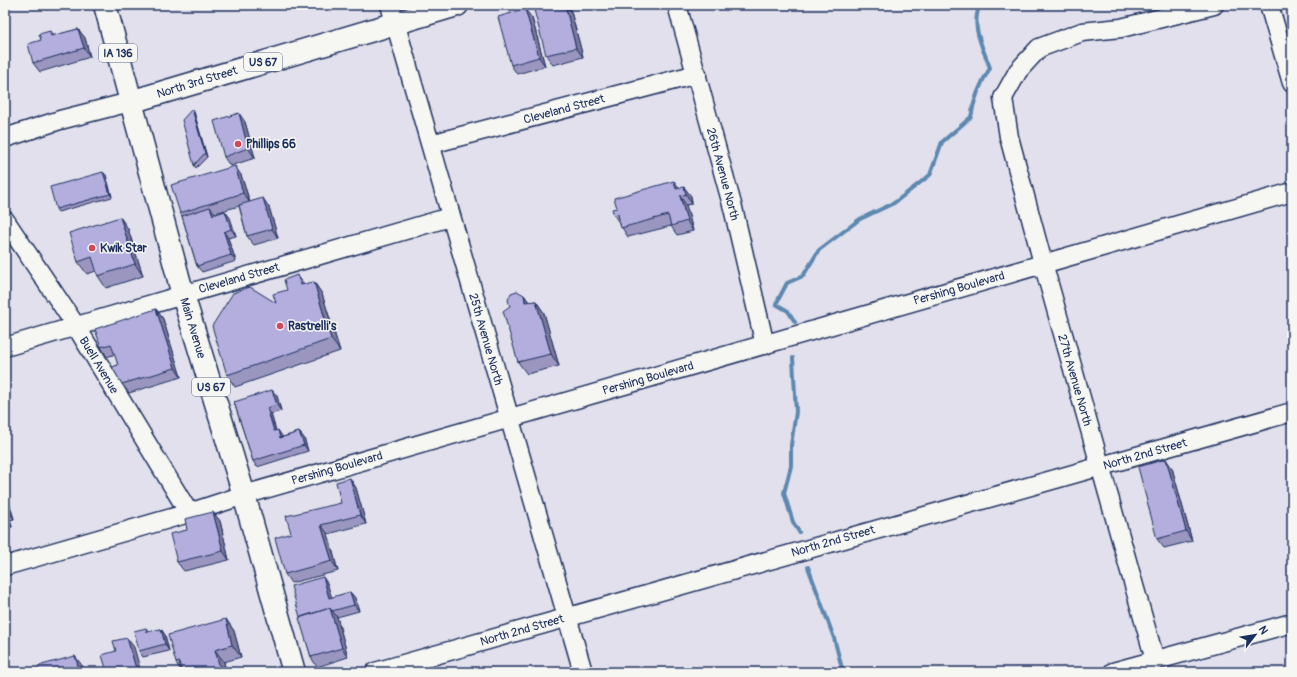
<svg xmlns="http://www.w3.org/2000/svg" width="1297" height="677" font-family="Pangolin,sans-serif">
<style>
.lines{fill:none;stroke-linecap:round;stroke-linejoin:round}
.stream{stroke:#5c88b0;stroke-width:4}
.minor-casing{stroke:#1b2f5e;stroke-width:21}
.major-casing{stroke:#1b2f5e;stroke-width:25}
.minor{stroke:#f6f6f2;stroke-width:18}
.major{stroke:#f6f6f2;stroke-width:22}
.wall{fill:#9b96c0;stroke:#1b2f5e}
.shaded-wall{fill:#7e7a9c;stroke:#1b2f5e}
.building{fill:#b4aedf;stroke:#1b2f5e}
.poi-dot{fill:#d1495b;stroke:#f6f6f2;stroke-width:1.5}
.labels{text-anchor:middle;stroke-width:3;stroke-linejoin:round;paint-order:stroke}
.shield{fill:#f6f6f2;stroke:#5d6b8a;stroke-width:1}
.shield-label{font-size:11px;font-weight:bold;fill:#1b2f5e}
.street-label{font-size:12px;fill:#1b2f5e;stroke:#f6f6f2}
.poi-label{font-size:12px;font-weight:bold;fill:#1b2f5e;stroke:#f6f6f2;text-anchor:start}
</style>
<rect width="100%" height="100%" fill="#e2e0ec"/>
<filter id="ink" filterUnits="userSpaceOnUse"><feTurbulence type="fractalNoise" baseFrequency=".025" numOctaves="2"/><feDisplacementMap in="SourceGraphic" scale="8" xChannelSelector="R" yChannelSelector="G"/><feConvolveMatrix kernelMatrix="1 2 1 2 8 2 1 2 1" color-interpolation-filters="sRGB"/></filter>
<g filter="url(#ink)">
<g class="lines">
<g class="stream">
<path d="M 795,322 L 788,311 L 776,304 L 787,283 L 803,276 L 819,250 L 860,219 L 894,203 L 930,175 L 942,142 L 971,117 C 974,98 980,84 990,68 C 983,48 970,26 980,5"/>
<polyline points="793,358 796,412 791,445 791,466 784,493 793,522 799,532"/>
<polyline points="808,567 834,638 843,672"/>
</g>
<defs>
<g id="minor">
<polyline points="390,5 583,672"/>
<polyline points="677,5 733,208 765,345"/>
<polyline points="1269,5 1292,83"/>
<polyline points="5,138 60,120 130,102"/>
<polyline points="431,144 697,74"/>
<polyline points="5,220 76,326 189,513"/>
<polyline points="5,347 450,217"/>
<polyline points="5,566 189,513 244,495 1292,192"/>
<polyline points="1155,660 1043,263 1009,137 1003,98 1018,71 1039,48 1082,32 1121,28 1214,5"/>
<polyline points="375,672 1292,412"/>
<polyline points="1113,672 1292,623"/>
</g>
<g id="major">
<polyline points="105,5 183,295 244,495 294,672"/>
<polyline points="130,102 457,5"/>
</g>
</defs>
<use href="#minor" class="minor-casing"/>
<use href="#major" class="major-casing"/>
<use href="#minor" class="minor"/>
<use href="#major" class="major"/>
</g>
<g class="wall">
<polygon points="570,8 583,57 553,65 546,55"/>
<polygon points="532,18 545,66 517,74 511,65"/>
<polygon points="78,29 85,38 90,57 40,72 33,63 41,40 50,31 53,36"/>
<polygon points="192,109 194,112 207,157 196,168 194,165"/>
<polygon points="245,122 255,158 230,166 224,157"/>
<polygon points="106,175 112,197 58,212 56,209"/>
<polygon points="241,175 250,202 269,207 278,238 254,245 247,236 239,206 215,213 215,215 225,211 230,218 236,236 228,238 236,261 202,272 197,266 182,216 180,213"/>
<polygon points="679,188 691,196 692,204 686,205 693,231 677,235 671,226 628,237 614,215"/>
<polygon points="120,217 128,229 143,276 106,288 98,276 96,271 87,274 78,262"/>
<polygon points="297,275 304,284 314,282 322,294 340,351 235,387 227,375 276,303 287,290"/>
<polygon points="524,295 529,302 536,301 544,313 559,366 527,374 518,362 510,306"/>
<polygon points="156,309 163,319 181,377 129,393 122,384 118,365 115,354 107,357 101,347"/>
<polygon points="277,396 281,411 271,414 276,431 283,437 299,432 304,438 308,451 257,467 253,461 234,402"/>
<polygon points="1172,468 1192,541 1164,548 1157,539"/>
<polygon points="350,478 356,488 366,524 328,534 338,571 291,583 285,574 291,533 341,503"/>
<polygon points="5,493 7,496 14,519 10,520 12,527 5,529"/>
<polygon points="213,512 220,521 229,560 184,571 177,562 187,530"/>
<polygon points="327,583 331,598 350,592 355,598 359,611 337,617 348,657 317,667 311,657 300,617"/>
<polygon points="226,619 234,631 241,657 224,662 226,672 182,672 176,663"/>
<polygon points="146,628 148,632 161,629 165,635 169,651 143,657 139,651"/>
</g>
<g class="shaded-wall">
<polygon points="565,5 568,5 570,8 583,57 576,48"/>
<polygon points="525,9 532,18 545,66 539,57"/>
<polygon points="78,29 85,38 90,57 84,48"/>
<polygon points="192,109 194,112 207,157 205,153"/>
<polygon points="239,113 245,122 255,158 248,148"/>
<polygon points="235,166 241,175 250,203 243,193"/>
<polygon points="103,172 106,175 112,197 110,194"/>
<polygon points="674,181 681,190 676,189"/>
<polygon points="684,187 691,196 692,204 686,194"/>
<polygon points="680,196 686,205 693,231 687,221"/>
<polygon points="263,198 269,207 278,238 272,229"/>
<polygon points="210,207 215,213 217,221 213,215"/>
<polygon points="225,211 230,218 236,236 231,229"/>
<polygon points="120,217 128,229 143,276 135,264"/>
<polygon points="224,232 228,238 236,261 231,255"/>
<polygon points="297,275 306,287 301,285"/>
<polygon points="314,282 322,294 340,351 331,339"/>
<polygon points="524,295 532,307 525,302"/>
<polygon points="536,301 544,313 559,366 551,354"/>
<polygon points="156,309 163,319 181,377 175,368"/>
<polygon points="272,390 277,396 281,411 277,405"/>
<polygon points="267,408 271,414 278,438 274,431"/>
<polygon points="278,430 282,436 285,444 280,438"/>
<polygon points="299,432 304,438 308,451 304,445"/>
<polygon points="1166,459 1172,468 1192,541 1186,531"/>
<polygon points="350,478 356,488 366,524 360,515"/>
<polygon points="5,493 7,496 14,519 6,507 5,504"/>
<polygon points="5,512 10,520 12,527 5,516"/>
<polygon points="213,512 220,521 229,560 223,551"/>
<polygon points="321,525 328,534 338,571 332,561"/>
<polygon points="323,577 327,583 334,604 329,598"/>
<polygon points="350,592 355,598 359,611 354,605"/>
<polygon points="330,608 337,617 348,657 342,648"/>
<polygon points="226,619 234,631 241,657 232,645"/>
<polygon points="161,629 165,635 169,651 165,644"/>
<polygon points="127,638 134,647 141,672 137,672"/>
<polygon points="215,650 224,662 226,672 221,672"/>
<polygon points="75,656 84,668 85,672 80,672"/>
</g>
<g class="building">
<polygon points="539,5 565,5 576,48 546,55 533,6"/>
<polygon points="525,9 539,57 511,65 498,17"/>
<polygon points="78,29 84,48 33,63 28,44 41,40 39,34 50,31 51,36"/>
<polygon points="192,109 205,153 194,165 182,120"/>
<polygon points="239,113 248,148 224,157 214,121"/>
<polygon points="235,166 243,193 180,213 171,185"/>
<polygon points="103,172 110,194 56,209 50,187"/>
<polygon points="674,181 676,189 684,187 686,194 680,196 687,221 671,226 668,215 621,228 618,214 614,215 612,209 617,208 614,198"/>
<polygon points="263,198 272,229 247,236 239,205"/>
<polygon points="210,207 213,215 225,211 231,229 224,232 231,255 197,266 182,216"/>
<polygon points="120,217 135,264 98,276 92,257 78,262 69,233"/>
<polygon points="297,275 301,285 314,282 331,339 227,375 212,326 233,293 250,287 276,303 273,294 287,290 284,280"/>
<polygon points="517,291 524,295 525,302 536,301 551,354 518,362 503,311 510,306 508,300 511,293"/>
<polygon points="156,309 175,368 122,384 112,367 118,365 111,344 101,347 95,329"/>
<polygon points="272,390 277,405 267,408 274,431 278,430 280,438 299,432 304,445 253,461 234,402"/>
<polygon points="1166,459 1186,531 1157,539 1138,467"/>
<polygon points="350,478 360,515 321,525 332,561 285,574 275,538 291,533 286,516 341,503 336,482"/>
<polygon points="213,512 223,551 177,562 170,534 187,530 185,519"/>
<polygon points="323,577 329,598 350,592 354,605 332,611 330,608 300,617 291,586"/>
<polygon points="330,608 342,648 311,657 299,618"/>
<polygon points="226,619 232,645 215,650 221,672 182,672 179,662 176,663 168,635"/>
<polygon points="146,628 147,632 161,629 165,644 139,651 134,631"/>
<polygon points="127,638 137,672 107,672 102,655 116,651 113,641"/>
<polygon points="75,656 80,672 40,672 38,666"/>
</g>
</g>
<g class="poi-dot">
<circle cx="238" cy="144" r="4"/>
<circle cx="92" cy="248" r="4"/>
<circle cx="280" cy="326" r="4"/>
</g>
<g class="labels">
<g class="shield">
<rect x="99" y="44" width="38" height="18" rx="3"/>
<rect x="244" y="53" width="38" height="18" rx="3"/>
<rect x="192" y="378" width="38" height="18" rx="3"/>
</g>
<g class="shield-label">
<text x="118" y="57">IA 136</text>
<text x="263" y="66">US 67</text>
<text x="211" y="391">US 67</text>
</g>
<g class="street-label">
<text transform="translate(197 82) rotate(-17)" y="4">North 3rd Street</text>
<text transform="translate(564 109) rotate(-15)" y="4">Cleveland Street</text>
<text transform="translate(723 174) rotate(75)" y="4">26th Avenue North</text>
<text transform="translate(239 278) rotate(-16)" y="4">Cleveland Street</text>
<text transform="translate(959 288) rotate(-16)" y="4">Pershing Boulevard</text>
<text transform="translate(193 328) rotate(73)" y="4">Main Avenue</text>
<text transform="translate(486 339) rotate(74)" y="4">25th Avenue North</text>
<text transform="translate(99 365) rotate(59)" y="4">Buell Avenue</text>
<text transform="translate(648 378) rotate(-16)" y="4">Pershing Boulevard</text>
<text transform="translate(1075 380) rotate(74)" y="4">27th Avenue North</text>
<text transform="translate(1145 454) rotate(-16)" y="4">North 2nd Street</text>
<text transform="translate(337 468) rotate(-16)" y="4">Pershing Boulevard</text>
<text transform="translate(833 541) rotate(-16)" y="4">North 2nd Street</text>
<text transform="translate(522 630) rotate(-16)" y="4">North 2nd Street</text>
</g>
<g class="poi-label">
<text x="246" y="148">Phillips 66</text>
<text x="100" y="252">Kwik Star</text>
<text x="288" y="330">Rastrelli's</text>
</g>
</g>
<rect width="1297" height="677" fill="none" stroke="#f6f6f2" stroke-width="20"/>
<rect x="10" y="10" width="1277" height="657" fill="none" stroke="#1b2f5e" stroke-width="1.5" filter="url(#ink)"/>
<g transform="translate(1255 635) rotate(59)" stroke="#f6f6f2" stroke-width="3" paint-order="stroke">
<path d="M0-3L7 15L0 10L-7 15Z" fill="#1b2f5e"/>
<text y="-6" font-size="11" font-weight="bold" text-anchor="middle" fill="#1b2f5e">N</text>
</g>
</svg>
